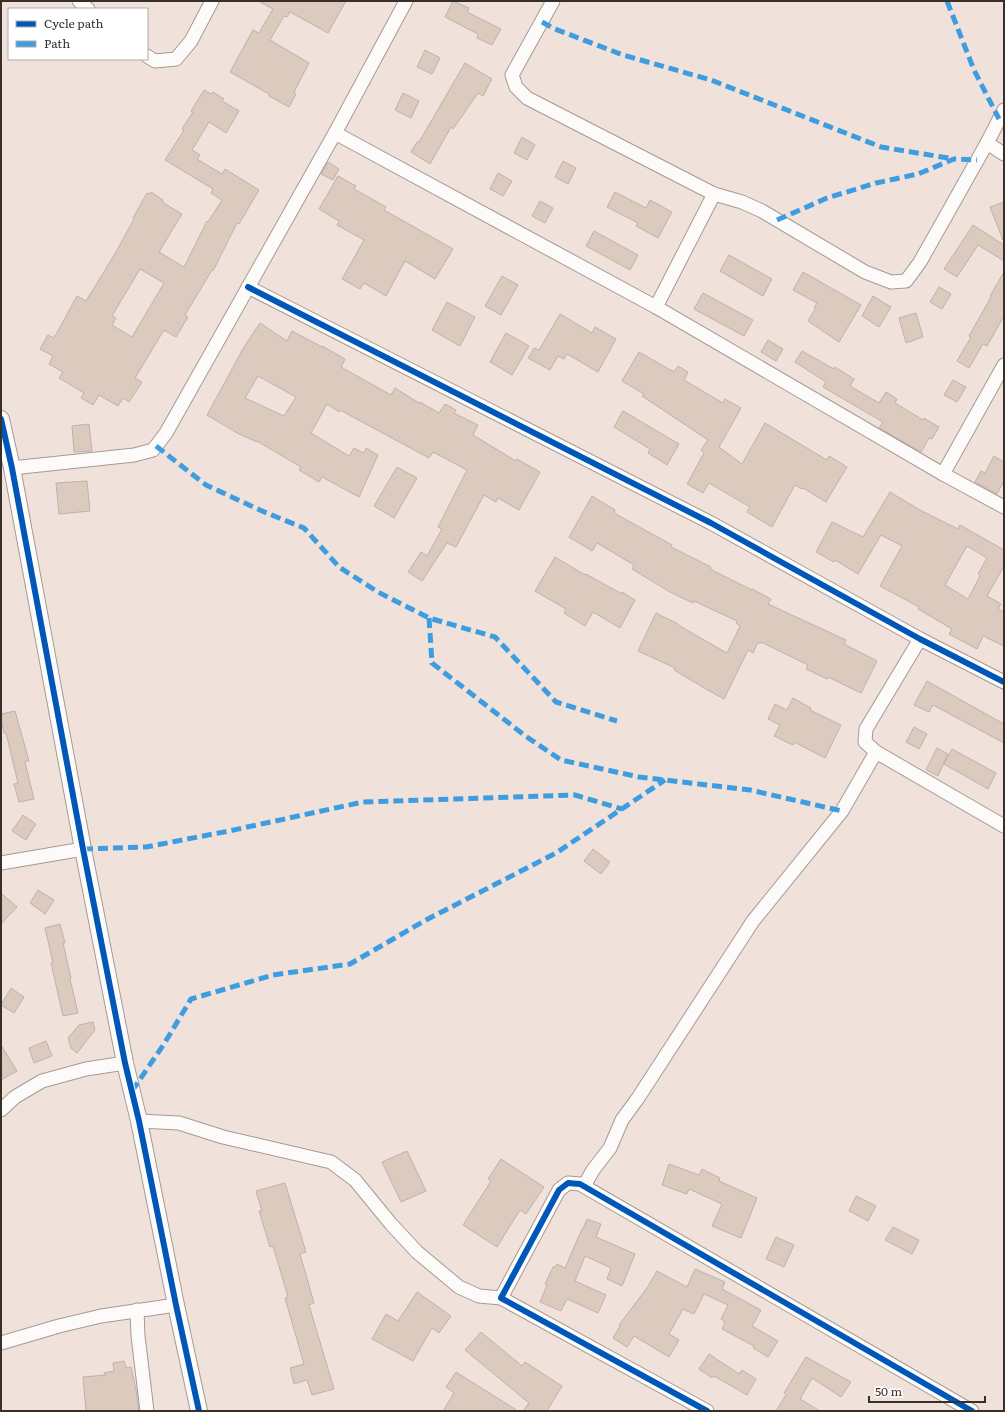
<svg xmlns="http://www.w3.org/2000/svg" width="1005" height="1412" font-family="Literata,serif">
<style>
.building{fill:#dccabf;stroke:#bdb2ac;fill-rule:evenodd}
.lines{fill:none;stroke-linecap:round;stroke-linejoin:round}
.minor-casing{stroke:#a59a94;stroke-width:15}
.tertiary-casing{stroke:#a59a94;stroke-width:18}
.minor{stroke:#fdfbf9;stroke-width:13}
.tertiary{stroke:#fdfbf9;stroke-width:16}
.quiet{stroke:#3e9de1;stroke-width:5;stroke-dasharray:10 5;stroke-linecap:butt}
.cycleway-casing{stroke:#fff;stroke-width:8}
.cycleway{stroke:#0057b8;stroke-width:6}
</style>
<rect width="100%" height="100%" fill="#f0e2da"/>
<g class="building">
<polygon points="258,1 346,1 328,33 290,12 287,17 284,16 270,40 309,63 294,92 296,94 289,107 269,96 269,94 230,72 253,30 259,33 273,9"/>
<polygon points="453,1 469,8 467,12 501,29 492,45 477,38 478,34 445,17"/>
<polygon points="425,50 440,58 432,74 417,67"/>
<polygon points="465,63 492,79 483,96 478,93 453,129 451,127 430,164 411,152 417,142 419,142"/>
<path d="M 204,90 L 211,94 L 213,92 L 224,99 L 222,101 L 239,111 L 226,133 L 209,122 L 192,150 L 200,155 L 197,159 L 222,174 L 225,169 L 259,190 L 239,224 L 237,223 L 213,271 L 212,270 L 185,315 L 188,317 L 176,337 L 164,330 L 135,378 L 142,382 L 129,402 L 123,398 L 118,406 L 99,395 L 93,405 L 81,398 L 84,393 L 59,378 L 63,372 L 49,364 L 53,356 L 40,349 L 48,335 L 54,338 L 77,296 L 86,301 L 116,252 L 134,219 L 133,218 L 147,193 L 150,194 L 151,192 L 163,200 L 162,202 L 182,214 L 159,252 L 184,267 L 207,221 L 208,222 L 222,200 L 211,193 L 213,189 L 165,160 L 184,130 L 182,129 L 193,112 L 191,111 ZM 140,269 L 164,283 L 132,337 L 112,325 L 116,318 L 112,316 Z"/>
<polygon points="403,93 419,101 411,118 395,110"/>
<polygon points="522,137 535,145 527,160 514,153"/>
<polygon points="563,161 576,168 568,184 555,177"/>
<polygon points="328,162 339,169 333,180 321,174"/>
<polygon points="498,173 512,181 503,196 490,189"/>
<polygon points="338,176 356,186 354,189 386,207 384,210 453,249 435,279 405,261 386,296 364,283 360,289 342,279 364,240 337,225 339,221 319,209"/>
<polygon points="615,192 646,208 650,200 672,212 658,238 636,226 638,223 607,207"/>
<polygon points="540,201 553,208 545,223 532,216"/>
<polygon points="1004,202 1004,239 1003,240 990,207"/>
<polygon points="973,225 1004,245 1004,261 978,245 957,277 944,269"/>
<polygon points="594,231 638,255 630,270 586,246"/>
<polygon points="729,255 772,279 763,296 720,271"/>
<polygon points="803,272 861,305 839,342 808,321 815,309 814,308 817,303 793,290"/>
<polygon points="1004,272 1004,316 987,346 983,344 969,368 957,361 971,337 969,336 991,297 990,296"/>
<polygon points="502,276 518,285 501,315 485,306"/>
<polygon points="939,287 951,294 942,309 930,302"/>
<polygon points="703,293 753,320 744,336 694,309"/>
<polygon points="873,296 891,307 879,327 862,316"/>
<polygon points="447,302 475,317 460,346 432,330"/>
<polygon points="916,313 923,337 906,343 899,318"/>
<polygon points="560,314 592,333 595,327 616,339 598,372 567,354 564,359 558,356 550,370 528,358 534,348 539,350"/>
<path d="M 260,323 L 287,341 L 292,331 L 322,347 L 322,346 L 345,359 L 341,367 L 391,395 L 395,388 L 419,403 L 420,402 L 439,413 L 445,404 L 456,410 L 454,413 L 478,425 L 473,435 L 516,461 L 517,459 L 540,472 L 519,510 L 498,498 L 496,502 L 484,495 L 456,547 L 447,543 L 422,581 L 408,572 L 421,552 L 427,556 L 442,529 L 438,527 L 467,470 L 433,452 L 429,458 L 340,410 L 339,412 L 327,404 L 311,433 L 349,456 L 354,448 L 364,453 L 366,448 L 378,455 L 359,497 L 322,477 L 319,482 L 299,470 L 301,467 L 257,441 L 257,442 L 239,434 L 207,415 L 244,347 ZM 258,376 L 296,397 L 284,416 L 245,398 Z"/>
<polygon points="506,333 529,346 512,375 490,362"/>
<polygon points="768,340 783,349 776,361 761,352"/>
<polygon points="802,351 834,369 835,367 854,379 850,386 879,403 886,392 897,399 895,403 923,420 924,418 939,427 932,439 929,438 921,452 879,428 883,422 823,387 826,382 795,362"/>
<polygon points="639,352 674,372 678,366 688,372 684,380 723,403 725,399 741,408 719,447 742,464 765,423 827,460 829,456 847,467 826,502 803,488 802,489 795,485 772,527 747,512 750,507 709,483 703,493 687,484 704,453 701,450 708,440 642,396 644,394 622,381"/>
<polygon points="953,380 966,387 957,402 944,395"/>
<polygon points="623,411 679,444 667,465 648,453 650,449 614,427"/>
<polygon points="89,424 92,451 74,452 72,426"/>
<polygon points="994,456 1004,462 1004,481 997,494 975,482 981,471 985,473"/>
<polygon points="397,467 417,478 394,518 374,506"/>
<polygon points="87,481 90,511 59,514 56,483"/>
<path d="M 890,492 L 920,510 L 958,529 L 960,525 L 1004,550 L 1004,566 L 987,596 L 1001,604 L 998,609 L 1004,612 L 1004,646 L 983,636 L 977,649 L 949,634 L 952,629 L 918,609 L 919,607 L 880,586 L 902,546 L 881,535 L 858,574 L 835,560 L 834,562 L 816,552 L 832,522 L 863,537 ZM 967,546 L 987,558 L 978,574 L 980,576 L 968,599 L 945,585 Z"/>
<polygon points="592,496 615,510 614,513 672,545 671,547 711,567 710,569 752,590 752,589 771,599 768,604 846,640 844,644 877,661 861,693 828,677 827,679 806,669 808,665 761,642 760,644 758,642 753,653 748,650 724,699 706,689 674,670 675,668 638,651 656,613 678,624 678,625 727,653 740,626 736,623 737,621 694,601 693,603 670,592 632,569 634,565 597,543 592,551 569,537"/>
<polygon points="555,557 585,575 586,574 622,594 622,592 635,600 620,628 593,612 585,626 564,613 566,609 535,591"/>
<polygon points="927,681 1004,724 1004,743 933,705 929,712 914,705"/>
<polygon points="793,698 811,708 810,710 841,725 825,758 794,742 793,745 774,736 780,725 768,719 775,704 787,710"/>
<polygon points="15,711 29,761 25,762 34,799 19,802 14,784 18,783 6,733 4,733 1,719 1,714"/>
<polygon points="914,727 927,734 919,749 906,742"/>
<polygon points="937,748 948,754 938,776 926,770"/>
<polygon points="952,749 996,773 988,789 944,764"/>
<polygon points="23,815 36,824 26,840 12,831"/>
<polygon points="593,849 610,862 601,874 584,861"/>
<polygon points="38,890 54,900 45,914 30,903"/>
<polygon points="1,893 17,907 1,924"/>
<polygon points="60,924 65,943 63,943 71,978 70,979 78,1013 63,1016 51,963 53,963 45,928"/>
<polygon points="11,988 24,997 14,1013 1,1005"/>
<polygon points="93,1022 95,1030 77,1053 71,1048 68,1038 79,1025"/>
<polygon points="46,1041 52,1056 34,1063 29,1048"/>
<polygon points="1,1045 17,1071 1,1080"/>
<polygon points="407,1151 426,1191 401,1202 382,1162"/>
<polygon points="501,1159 544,1187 526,1214 520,1210 497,1247 463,1225 491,1181 488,1179"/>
<polygon points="669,1164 699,1175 702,1169 720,1178 719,1181 757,1198 741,1238 712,1226 722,1204 689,1189 687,1194 662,1185"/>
<polygon points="285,1183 306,1252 300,1254 314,1303 309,1305 334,1389 312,1395 307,1380 294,1384 290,1368 304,1364 285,1298 288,1297 273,1246 270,1247 259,1211 262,1211 256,1191"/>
<polygon points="856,1196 876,1206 868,1221 849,1211"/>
<polygon points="587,1219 601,1224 596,1237 635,1254 622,1286 607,1279 611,1268 585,1256 575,1281 606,1295 598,1313 567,1299 561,1311 540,1302 547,1285 545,1284 553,1267 555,1267 557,1264 565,1268 582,1229 583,1229"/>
<polygon points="893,1227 919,1240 912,1254 885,1240"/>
<polygon points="776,1237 794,1245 784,1267 766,1259"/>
<polygon points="695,1269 725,1282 722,1289 761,1310 752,1326 778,1341 768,1357 753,1348 754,1346 722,1329 725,1322 721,1319 728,1305 704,1294 694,1314 683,1309 669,1334 679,1340 669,1357 634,1336 627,1347 613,1338 620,1326 619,1325 647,1288 657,1271 687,1287"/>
<polygon points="417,1292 451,1316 439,1333 432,1328 413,1361 372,1339 386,1314 398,1321"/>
<polygon points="481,1332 522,1366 525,1362 562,1386 547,1411 523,1411 529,1403 465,1350"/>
<polygon points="709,1354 739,1374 742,1370 756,1379 747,1395 714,1376 712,1378 699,1369"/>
<polygon points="806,1357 851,1382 841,1397 812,1378 800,1399 820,1411 776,1411 786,1395 784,1393"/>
<polygon points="124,1361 126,1368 131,1367 136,1390 139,1411 86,1411 83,1377 105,1375 104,1373 114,1371 113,1363"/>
<polygon points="456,1372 518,1411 443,1411 454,1393 446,1387"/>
</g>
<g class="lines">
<defs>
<g id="minor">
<polyline points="79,1 88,9"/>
<polyline points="553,1 512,75 516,87 527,98 714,194"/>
<polyline points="147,56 155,61 176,59 191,41 212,1"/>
<polyline points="1004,110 987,143 1004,154"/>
<polyline points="335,133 656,307 943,474 1004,365"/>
<polyline points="248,287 711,523 920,639 1004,682"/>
<polyline points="656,307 714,194 742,202 762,211 865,272 891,282 906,281 920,262 987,143"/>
<polyline points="12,468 134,455 153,450 166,433 335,133 406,1"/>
<polyline points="943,474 1004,507"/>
<polyline points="920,639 866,729 865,742 876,752 1004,826"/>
<polyline points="1,863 83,849"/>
<polyline points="1,1110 15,1097 42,1081 86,1069 125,1063"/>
<polyline points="139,1121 179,1123 223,1137 331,1162 355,1180 391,1224 417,1252 459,1287 479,1296 501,1298"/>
<polyline points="584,1186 593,1170 610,1148 622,1120 638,1098 753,921 842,811 876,752"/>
<polyline points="137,1310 138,1336 147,1411"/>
<polyline points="1,1343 59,1326 101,1316 176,1305"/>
<polyline points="707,1411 501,1298 559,1190 568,1183 580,1184 972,1411"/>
</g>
<polyline id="tertiary" points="1,419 12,468 83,849 125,1063 139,1121 176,1305 199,1411"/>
</defs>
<use href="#minor" class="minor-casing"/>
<use href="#tertiary" class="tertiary-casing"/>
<use href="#minor" class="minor"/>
<use href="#tertiary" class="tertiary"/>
<g class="quiet">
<polyline points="947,1 974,70 999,119"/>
<polyline points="542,22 555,29 623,55 711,80 881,147 954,159"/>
<polyline points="777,220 827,198 876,183 918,174 954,159 977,160"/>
<polyline points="156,446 206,485 262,511 304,528 339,567 378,592 429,618 495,637 556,702 617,721"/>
<polyline points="429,618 432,663 524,735 561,760 639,777 750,790 842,811"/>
<polyline points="83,849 146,847 229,831 363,802 575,795 622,809"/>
<polyline points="132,1091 164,1044 191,999 273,975 350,964 426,920 556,853 665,780"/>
</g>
<defs>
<g id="cycleway">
<polyline points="248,287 711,523 920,639 1004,682"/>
<polyline points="1,419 12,468 83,849 125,1063 139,1121 176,1305 199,1411"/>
<polyline points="707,1411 501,1298 559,1190 568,1183 580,1184 972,1411"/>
</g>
</defs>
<use href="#cycleway" class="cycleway-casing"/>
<use href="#cycleway" class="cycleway"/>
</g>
<rect width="1005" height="1412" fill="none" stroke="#392f29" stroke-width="4"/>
<rect x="8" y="8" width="140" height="52" fill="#ffffff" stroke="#b0aca9"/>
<rect x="16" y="21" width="20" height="6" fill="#0057b8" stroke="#b0aca9"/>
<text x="44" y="28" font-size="12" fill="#392f29">Cycle path</text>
<rect x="16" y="41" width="20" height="6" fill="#3e9de1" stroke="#b0aca9"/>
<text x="44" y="48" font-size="12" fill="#392f29">Path</text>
<path d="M869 1396v6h116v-6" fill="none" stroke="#392f29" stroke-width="2"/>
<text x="875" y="1396" font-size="12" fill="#392f29" stroke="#ffffff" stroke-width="3" paint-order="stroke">50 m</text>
</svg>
